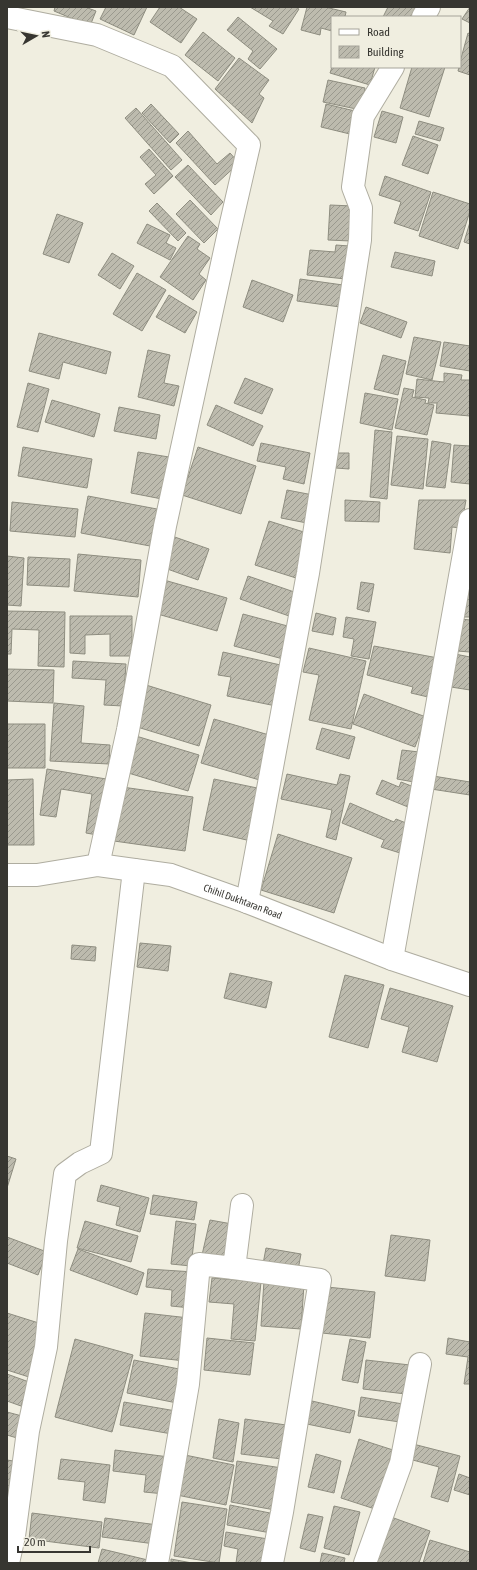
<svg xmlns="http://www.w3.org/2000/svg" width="477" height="1570" font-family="'Asap Condensed',sans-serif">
	<defs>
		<pattern id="building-hatch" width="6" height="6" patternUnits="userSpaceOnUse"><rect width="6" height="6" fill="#bdbbae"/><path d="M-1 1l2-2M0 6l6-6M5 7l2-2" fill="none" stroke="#9a998e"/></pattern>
	</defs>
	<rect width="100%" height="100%" fill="#f0eee0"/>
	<path fill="url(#building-hatch)" stroke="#8e8d80" d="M55,7H85L96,11L90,26L54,11Z
		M106,7H147L134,35L100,19Z
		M160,7H179L197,19L181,43L150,22Z
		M250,7H295L299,9L283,34L269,26L273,21Z
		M307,7H325L346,12L345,17H332V31L321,28L320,35L301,30Z
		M388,7H418L413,17H383Z
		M470,7V23L462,19Z
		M238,17L277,49L260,69L248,59L253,51L227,30Z
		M203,32L235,58L218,81L185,55Z
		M468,33L470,34V75L458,71L459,67H460V62Z
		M239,58L269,80L259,94L264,98L252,123L215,89Z
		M332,67H375L370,85L330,73Z
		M412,67H445L429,117L400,108Z
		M328,80L365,88L361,110L323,102Z
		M151,104L179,134L170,143L142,113Z
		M326,104L359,112L354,135L321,127Z
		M136,108L182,160L171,170L125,118Z
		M382,111L403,117L396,143L374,137Z
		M419,121L444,128L440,141L415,134Z
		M188,131L217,164L230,153L239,163L215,185L176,143Z
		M413,136L438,145L428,174L402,165Z
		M149,149L173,176L154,194L145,184L156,175L140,157Z
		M188,165L223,202L211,215L175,177Z
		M385,176L431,192L418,231L394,223L401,202L379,195Z
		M433,192L470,204V211L458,249L419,236Z
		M190,200L218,229L204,243L176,214Z
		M157,203L186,233L178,241L149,211Z
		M330,205L353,206L351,241L328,240Z
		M57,214L83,223L69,263L43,254Z
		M470,222V244L464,242Z
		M147,224L170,235L166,243L176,248L170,260L137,243Z
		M188,236L200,244L197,249L210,258L199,274L206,280L193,300L160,277Z
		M336,245L349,246L346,279L307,275L310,250L335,252Z
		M395,252L435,261L432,276L391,267Z
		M112,253L134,266L120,289L98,275Z
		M137,273L166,290L142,331L113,314Z
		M300,279L343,285L340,307L297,301Z
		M252,280L293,295L283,322L243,307Z
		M169,295L197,312L185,333L156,317Z
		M366,307L407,322L401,338L360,323Z
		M39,333L111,352L106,374L63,362L59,379L29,371Z
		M414,337L441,342L432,380L406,374Z
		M444,342L470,346V371L440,366Z
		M148,350L170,355L164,383L179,386L174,406L138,397Z
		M383,355L406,361L398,395L374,389Z
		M444,373L462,375L461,380H470V416L436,413L437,403H428L429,398L415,397L417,379L444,382Z
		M245,378L273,389L262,414L234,403Z
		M28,383L49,389L38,432L17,427Z
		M404,388L414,390L412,397L426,400L425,403L434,405L427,435L395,428Z
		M365,393L398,399L392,430L360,423Z
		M52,400L100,414L94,437L45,422Z
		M216,405L263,426L253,446L207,425Z
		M119,407L160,415L156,439L114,431Z
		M375,430L392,432L387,499L370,497Z
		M397,436L428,439L423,489L391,485Z
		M432,441L451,444L445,488L426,486Z
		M261,443L310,453L304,484L283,479L286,467L257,461Z
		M454,445L470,446V484L451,482Z
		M23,447L92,459L87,488L18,476Z
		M198,447L256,466L241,514L182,495Z
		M138,452L169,457L162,499L131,493Z
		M336,453H349V469L336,468Z
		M287,490L313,495L307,523L281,518Z
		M88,496L157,509L150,546L81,533Z
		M345,500L380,502L379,522L345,521Z
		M419,500H466L461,528L452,527L450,553L414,549Z
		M12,502L78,509L75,537L10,531Z
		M269,521L310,534L296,578L255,565Z
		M169,535L209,549L198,580L159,566Z
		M78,554L141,560L138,597L74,591Z
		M7,556L24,558L21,606L7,605Z
		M28,557L70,559L69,587L27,585Z
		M248,576L300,594L292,617L240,599Z
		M164,580L227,598L217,631L154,613Z
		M361,582L374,584L369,612L357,609Z
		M467,591H470V617H464Z
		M7,611L65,612L64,667L38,666L39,630L12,629L11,654H7Z
		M316,613L336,618L333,635L312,631Z
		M243,614L295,628L287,660L234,646Z
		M70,616H132V656H110V634L85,635V654L70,653Z
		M346,617L376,622L369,659L351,656L354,639L343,637Z
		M461,619L470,620V652L457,651Z
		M374,646L438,658L428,697L411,693L413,687L367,675Z
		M309,648L366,661L351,729L309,720L319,675L303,672Z
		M223,652L285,666L276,706L227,696L231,677L218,675Z
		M455,654L470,657V690L451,687Z
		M73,661L126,664L123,706L104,705L106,680L72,678Z
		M7,669L54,670L53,703L7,701Z
		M146,685L211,705L199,746L134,726Z
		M364,694L426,717L415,747L353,724Z
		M54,703L84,706L81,743L110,745L109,764L50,761Z
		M214,719L276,737L263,781L201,763Z
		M7,724H45V768H7Z
		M322,728L355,737L349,759L316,749Z
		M136,736L199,755L188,791L125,772Z
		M402,750L419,752L414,782L397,779Z
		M47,769L112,780L103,836L86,833L92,794L61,789L56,817L40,815Z
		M287,774L337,785L340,774L350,776L336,840L326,837L332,810L281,799Z
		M433,776L470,782V795L431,789Z
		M33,779L34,845H7V780Z
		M214,779L262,789L251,841L203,830Z
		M382,780L399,787L401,782L414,787L408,807L376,794Z
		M122,787L193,797L185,851L114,841Z
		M350,803L394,822L396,819L406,823L400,853L381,847L384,840L342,823Z
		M278,834L352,858L334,913L261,890Z
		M140,943L171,946L168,971L137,967Z
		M72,945L96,947L95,961L71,959Z
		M230,973L272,982L266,1008L224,998Z
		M345,975L384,985L368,1048L329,1037Z
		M390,988L453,1006L437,1062L402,1052L409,1027L381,1019Z
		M7,1156L16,1159L7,1188Z
		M101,1185L149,1198L140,1232L116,1225L120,1207L97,1201Z
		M153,1195L197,1202L194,1220L150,1214Z
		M210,1220L232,1224L224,1260L202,1255Z
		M85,1221L138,1236L131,1262L77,1248Z
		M176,1221L196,1224L191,1266L171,1264Z
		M391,1235L430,1240L425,1281L385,1276Z
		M7,1237L47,1252L38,1275L7,1263Z
		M266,1248L301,1254L298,1270L263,1264Z
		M78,1249L144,1273L137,1295L70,1270Z
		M148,1269L194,1272L191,1308L171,1306L172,1290L146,1287Z
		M212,1278L261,1282L255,1341L231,1339L234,1304L209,1302Z
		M264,1281L304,1284L301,1329L261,1326Z
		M327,1287L375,1292L370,1338L322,1333Z
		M7,1313L45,1325L29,1377L7,1370Z
		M145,1313L189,1318L185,1361L140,1356Z
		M207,1338L254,1343L250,1375L204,1370Z
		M448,1338L470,1342V1384H464L468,1357L446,1354Z
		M75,1339L133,1355L112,1432L55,1417Z
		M350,1339L366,1342L358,1383L342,1380Z
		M134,1360L184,1370L177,1403L127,1393Z
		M366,1360L410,1365L406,1394L363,1389Z
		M7,1374L29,1382L21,1406L7,1401Z
		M361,1397L403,1404L400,1422L358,1416Z
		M312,1401L355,1411L350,1433L307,1424Z
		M124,1402L176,1411L172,1434L120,1425Z
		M7,1412L22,1416L17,1438L7,1435Z
		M219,1419L239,1423L233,1462L213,1458Z
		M245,1419L286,1425L282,1459L241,1454Z
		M359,1439L393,1450L375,1509L341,1498Z
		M413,1444L460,1456L448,1502L431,1497L439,1467L409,1459Z
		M115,1450L169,1457L165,1494L144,1492L146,1475L113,1471Z
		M180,1454L234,1465L226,1505L172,1494Z
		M316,1454L341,1461L334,1493L308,1487Z
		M61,1459L110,1465L105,1503L83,1500L85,1482L58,1479Z
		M7,1460L19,1462L12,1498L7,1497Z
		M237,1461L282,1468L275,1510L231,1502Z
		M459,1474L470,1478V1495L454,1490Z
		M182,1502L227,1509L219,1563L174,1556Z
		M230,1505L275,1514L271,1533L227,1525Z
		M334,1506L360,1512L349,1555L324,1548Z
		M32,1513L102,1522L99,1548L29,1539Z
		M308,1514L323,1517L315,1552L300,1548Z
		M391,1517L430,1531L419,1563H376Z
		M105,1518L158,1525L155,1544L102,1537Z
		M226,1532L268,1539L264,1563H236L238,1549L224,1546Z
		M430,1540L470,1552V1563H423Z
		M102,1549L152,1561L151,1563H98Z
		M322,1553L345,1558L344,1563H320Z
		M171,1559L192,1563H171Z"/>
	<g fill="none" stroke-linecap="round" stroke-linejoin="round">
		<defs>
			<g id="minor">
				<path d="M7,17L97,35L172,66L249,145L229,232L165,526L128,730L98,865"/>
				<path d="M423,17L429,7"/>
				<path id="s1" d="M7,875H37L98,865L171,875L247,902L392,959L470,985"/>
				<path d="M247,902L308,573L360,240L361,208L353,187L363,116L393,67"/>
				<path d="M392,959L470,520"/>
				<path d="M234,1268L320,1280L282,1512L272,1563"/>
				<path d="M8,1563L14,1536L28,1431L46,1347L56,1241L65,1174L80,1163L101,1153L134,870"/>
				<path d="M157,1563L188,1384L199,1264L234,1268L242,1205"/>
				<path d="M365,1563L401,1463L420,1364"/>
			</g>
		</defs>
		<use href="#minor" stroke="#afada0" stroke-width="24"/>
		<use href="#minor" stroke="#fff" stroke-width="22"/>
	</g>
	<g text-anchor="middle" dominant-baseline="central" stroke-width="3" stroke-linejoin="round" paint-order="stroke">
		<g font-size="10" fill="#373631" stroke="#f0eee0">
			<text stroke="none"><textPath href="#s1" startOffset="242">Chihil Dukhtaran Road</textPath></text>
		</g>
	</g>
	<rect width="477" height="1570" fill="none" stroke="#373631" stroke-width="16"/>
	<rect x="331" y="16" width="130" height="52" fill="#f0eee0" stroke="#a6a49a"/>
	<rect x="339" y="29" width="20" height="6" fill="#ffffff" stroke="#a6a49a"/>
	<text x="367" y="36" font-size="12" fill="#373631">Road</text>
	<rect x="339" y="46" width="20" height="12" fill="url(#building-hatch)" stroke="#a6a49a"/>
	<text x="367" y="56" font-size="12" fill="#373631">Building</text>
	<g transform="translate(36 36) rotate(81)" stroke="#f0eee0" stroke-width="3" paint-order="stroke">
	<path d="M0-3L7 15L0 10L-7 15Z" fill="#373631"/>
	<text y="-6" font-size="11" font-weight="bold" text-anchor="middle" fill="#373631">N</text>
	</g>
	<path d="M18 1546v6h72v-6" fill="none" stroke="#373631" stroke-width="2"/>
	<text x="24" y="1546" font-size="12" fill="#373631" stroke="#f0eee0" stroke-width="3" paint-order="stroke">20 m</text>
</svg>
